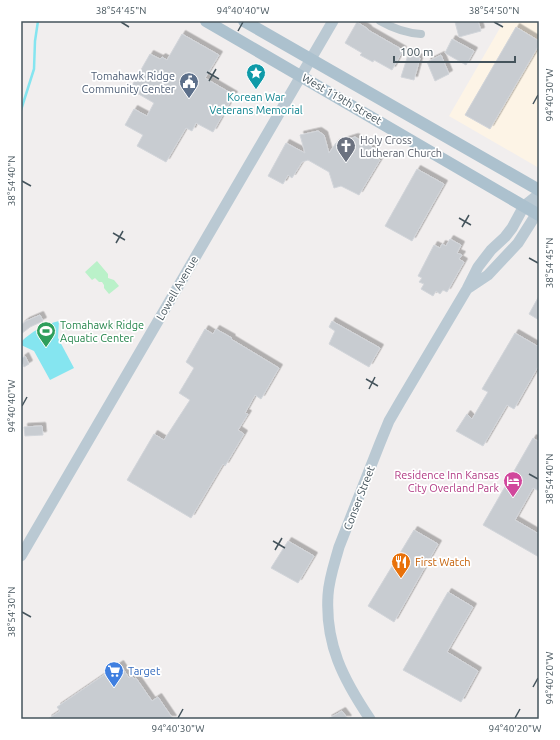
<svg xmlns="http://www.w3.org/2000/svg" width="560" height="740" font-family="Ubuntu,sans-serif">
	<defs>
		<filter id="shadow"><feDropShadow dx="3.5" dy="-3.5" stdDeviation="0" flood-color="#0004"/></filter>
	</defs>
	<rect width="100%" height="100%" fill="#f1eeee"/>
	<path fill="#fdf4e6" d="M504,21H539V168L449,116Z"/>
	<path fill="#baf1c9" d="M97,261L108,274V278L114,280L119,286L109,294L104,288V285L102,282H99L95,278L92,280L85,272Z"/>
	<path fill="#85e5f0" d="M59,321L58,338L74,368L50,380L34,351L21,345V342C32,331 44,325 59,321Z"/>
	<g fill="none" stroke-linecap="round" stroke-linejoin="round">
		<path stroke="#85e5f0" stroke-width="2.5" d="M21,110L34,69L35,41L38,21"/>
	</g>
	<path fill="#c8ccd1" stroke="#d2d5da" filter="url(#shadow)" d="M459,21H478L481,31L459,37L455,22Z
		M357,22L368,29V30L403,50L392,70L374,60L373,62L360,55L362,53L345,43Z
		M516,27L539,41V45L490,129L465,115Z
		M182,34L219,55L205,78L234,95L213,132L196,123L192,131L186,128L166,162L137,146L143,135L125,125L134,109L147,116L154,103L130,89L150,54L160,59L162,57L167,60Z
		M452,39L474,51L466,65L445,53Z
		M408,55L420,58L414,80L401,77Z
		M441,55L449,74L435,81L427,62Z
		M318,131L324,135L329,153L336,143L355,137L372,147L375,158L380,160L359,195L341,186L334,188L329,172L308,160L302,162L292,178L288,175L283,184L268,176L286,143L305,153L300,135Z
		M417,169L444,184L412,241L385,226Z
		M450,239L461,245L457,253L462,255L459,259L464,262L447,292L443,290L440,294L436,291L433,296L421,289L424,284L419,282L422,278L418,276L434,245L440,248L442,244L446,246Z
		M539,296V320L529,314Z
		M40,315L43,321L30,327L21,334V325L26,321Z
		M332,321L380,348L369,367L329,344L335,331L329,327Z
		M205,329L213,334L216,329L232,338L231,339L279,368L261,399L255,395L245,413L248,414L238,430L244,434L225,466L223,464L191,518L127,480L154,434L164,440L190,400L179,393L194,368L186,362Z
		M515,333L539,347V365L514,409L507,405L483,446L456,431L467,414L472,419L488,392L482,389Z
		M25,356L29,364L24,367L21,359Z
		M42,426L43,435L25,436L24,427Z
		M533,438L539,442V491L533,488L515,520L539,534V557L483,525Z
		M414,530L438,544L394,622L368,606Z
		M288,541L314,556L298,583L271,568Z
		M448,592L473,607L447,652L478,671L461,702L403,670Z
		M120,664L129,678L132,676L134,679L136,678L152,701L158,697L173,719H48L60,711L57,707Z
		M342,711L348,719H328Z"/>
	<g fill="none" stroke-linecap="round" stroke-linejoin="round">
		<path stroke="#bbc7ce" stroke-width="8" d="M380,21C394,29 406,33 421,34"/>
		<path stroke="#bac9d3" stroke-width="11" d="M467,289L488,275L518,243L537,213L539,204
			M21,556L333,21
			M370,719C343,679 325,644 328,595C329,578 335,562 339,547L380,443L389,421L400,402L467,289L478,267L491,250L505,237L512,228L524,206L539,194"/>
		<path stroke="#acc1ce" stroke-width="12" d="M206,21L539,215
			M244,21L539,190"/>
	</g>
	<path fill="none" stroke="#45545c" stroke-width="1.5" d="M121,22L129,27M494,22L503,27M238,31L243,22M207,72L219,79M209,81L216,69M533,104L538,95M22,181L31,186M459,218L471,225M462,227L469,215M113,233L125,240M116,243L123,231M529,258L538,263M366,379L378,386M369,389L375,377M22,406L27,397M529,474L538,479M273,541L285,548M275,550L282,538M22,612L31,617M533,687L538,678M178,718L183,709M515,718L520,709"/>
	<defs>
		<symbol id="sight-pin" viewBox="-11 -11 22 30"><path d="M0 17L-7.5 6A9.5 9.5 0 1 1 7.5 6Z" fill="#0f9aa8" stroke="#fff"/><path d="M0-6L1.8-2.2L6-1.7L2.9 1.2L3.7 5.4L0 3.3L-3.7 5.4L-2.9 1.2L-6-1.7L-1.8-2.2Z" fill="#fff"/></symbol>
		<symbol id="civic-pin" viewBox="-11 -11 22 30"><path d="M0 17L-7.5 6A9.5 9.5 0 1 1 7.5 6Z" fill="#5c6f8a" stroke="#fff"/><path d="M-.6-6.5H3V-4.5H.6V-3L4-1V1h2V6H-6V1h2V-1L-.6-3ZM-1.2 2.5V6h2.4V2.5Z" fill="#fff"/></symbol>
		<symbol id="church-pin" viewBox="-11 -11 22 30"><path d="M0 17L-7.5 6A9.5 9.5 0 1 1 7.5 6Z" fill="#6b7280" stroke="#fff"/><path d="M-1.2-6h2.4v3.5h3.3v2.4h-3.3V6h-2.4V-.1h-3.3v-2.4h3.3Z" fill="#fff"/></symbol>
		<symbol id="stadium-pin" viewBox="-11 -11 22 30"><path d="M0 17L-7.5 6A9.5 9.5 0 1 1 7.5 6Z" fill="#2e9e5b" stroke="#fff"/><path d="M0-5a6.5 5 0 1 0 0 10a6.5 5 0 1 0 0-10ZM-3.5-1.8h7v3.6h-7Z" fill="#fff"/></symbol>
		<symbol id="hotel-pin" viewBox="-11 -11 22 30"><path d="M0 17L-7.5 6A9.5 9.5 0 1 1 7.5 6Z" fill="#d1479c" stroke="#fff"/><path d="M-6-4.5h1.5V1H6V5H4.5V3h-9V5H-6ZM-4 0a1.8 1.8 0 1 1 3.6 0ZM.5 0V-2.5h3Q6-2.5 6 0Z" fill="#fff"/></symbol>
		<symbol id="restaurant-pin" viewBox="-11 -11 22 30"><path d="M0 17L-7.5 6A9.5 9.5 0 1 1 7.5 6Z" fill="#e8710a" stroke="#fff"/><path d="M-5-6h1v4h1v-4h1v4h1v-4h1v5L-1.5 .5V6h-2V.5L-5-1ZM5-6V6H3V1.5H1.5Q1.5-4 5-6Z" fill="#fff"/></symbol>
		<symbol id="supermarket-pin" viewBox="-11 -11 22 30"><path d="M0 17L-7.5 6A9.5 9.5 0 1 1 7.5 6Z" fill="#3f7fe0" stroke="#fff"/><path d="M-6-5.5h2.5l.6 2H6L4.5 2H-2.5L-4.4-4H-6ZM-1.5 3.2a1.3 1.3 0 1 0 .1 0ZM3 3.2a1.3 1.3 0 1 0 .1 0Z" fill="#fff"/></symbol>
	</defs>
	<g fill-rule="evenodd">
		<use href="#sight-pin" x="245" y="62" width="22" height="30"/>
		<use href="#civic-pin" x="178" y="71" width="22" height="30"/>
		<use href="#church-pin" x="335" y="135" width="22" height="30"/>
		<use href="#stadium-pin" x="35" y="320" width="22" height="30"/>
		<use href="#hotel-pin" x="502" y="470" width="22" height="30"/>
		<use href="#restaurant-pin" x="390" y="551" width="22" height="30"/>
		<use href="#supermarket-pin" x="103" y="660" width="22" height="30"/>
	</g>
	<g text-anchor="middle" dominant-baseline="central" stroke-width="3.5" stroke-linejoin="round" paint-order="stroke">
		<g font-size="11" fill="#4e5e75" stroke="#fff" text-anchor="end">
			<text x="175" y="76">Tomahawk Ridge<tspan x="175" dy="13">Community Center</tspan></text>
		</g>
		<g font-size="11" fill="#0d838f" stroke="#fff">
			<text x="256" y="97">Korean War<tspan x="256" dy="13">Veterans Memorial</tspan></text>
		</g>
		<g font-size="11" fill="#45545c" stroke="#fff">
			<text transform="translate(342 99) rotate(30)">West 119th Street</text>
			<text transform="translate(177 288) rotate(-60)">Lowell Avenue</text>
			<text transform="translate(359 498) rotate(-69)">Conser Street</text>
		</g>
		<g font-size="11" fill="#5b616d" stroke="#fff" text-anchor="start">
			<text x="360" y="140">Holy Cross<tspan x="360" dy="13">Lutheran Church</tspan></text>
		</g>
		<g font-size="11" fill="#27864d" stroke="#fff" text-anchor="start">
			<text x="60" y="325">Tomahawk Ridge<tspan x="60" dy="13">Aquatic Center</tspan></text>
		</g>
		<g font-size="11" fill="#b23c85" stroke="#fff" text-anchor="end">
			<text x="499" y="475">Residence Inn Kansas<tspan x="499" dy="13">City Overland Park</tspan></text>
		</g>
		<g font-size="11" fill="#c56008" stroke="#fff" text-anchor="start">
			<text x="415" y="562">First Watch</text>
		</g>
		<g font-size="11" fill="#366cbe" stroke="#fff" text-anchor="start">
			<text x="128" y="671">Target</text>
		</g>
	</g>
	<rect width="560" height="740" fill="none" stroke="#ffffff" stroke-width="44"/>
	<path d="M394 56v6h121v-6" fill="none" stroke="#45545c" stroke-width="2"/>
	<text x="400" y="56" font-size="12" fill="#45545c" stroke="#ffffff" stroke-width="3" paint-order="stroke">100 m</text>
	<rect x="22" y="22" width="516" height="696" fill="none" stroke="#45545c" stroke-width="1.5"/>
	<g font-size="10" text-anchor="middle" fill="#45545c">
		<text x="121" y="14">38°54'45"N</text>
		<text x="243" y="14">94°40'40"W</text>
		<text x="494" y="14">38°54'50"N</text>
		<text transform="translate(549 95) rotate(-90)" y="4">94°40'30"W</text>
		<text transform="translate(11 181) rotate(-90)" y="4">38°54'40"N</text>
		<text transform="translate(549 263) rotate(-90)" y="4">38°54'45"N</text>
		<text transform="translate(11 406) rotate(-90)" y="4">94°40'40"W</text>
		<text transform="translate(549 479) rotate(-90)" y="4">38°54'40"N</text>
		<text transform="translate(11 612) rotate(-90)" y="4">38°54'30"N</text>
		<text transform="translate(549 678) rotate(-90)" y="4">94°40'20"W</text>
		<text x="178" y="732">94°40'30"W</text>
		<text x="515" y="732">94°40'20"W</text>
	</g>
</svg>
